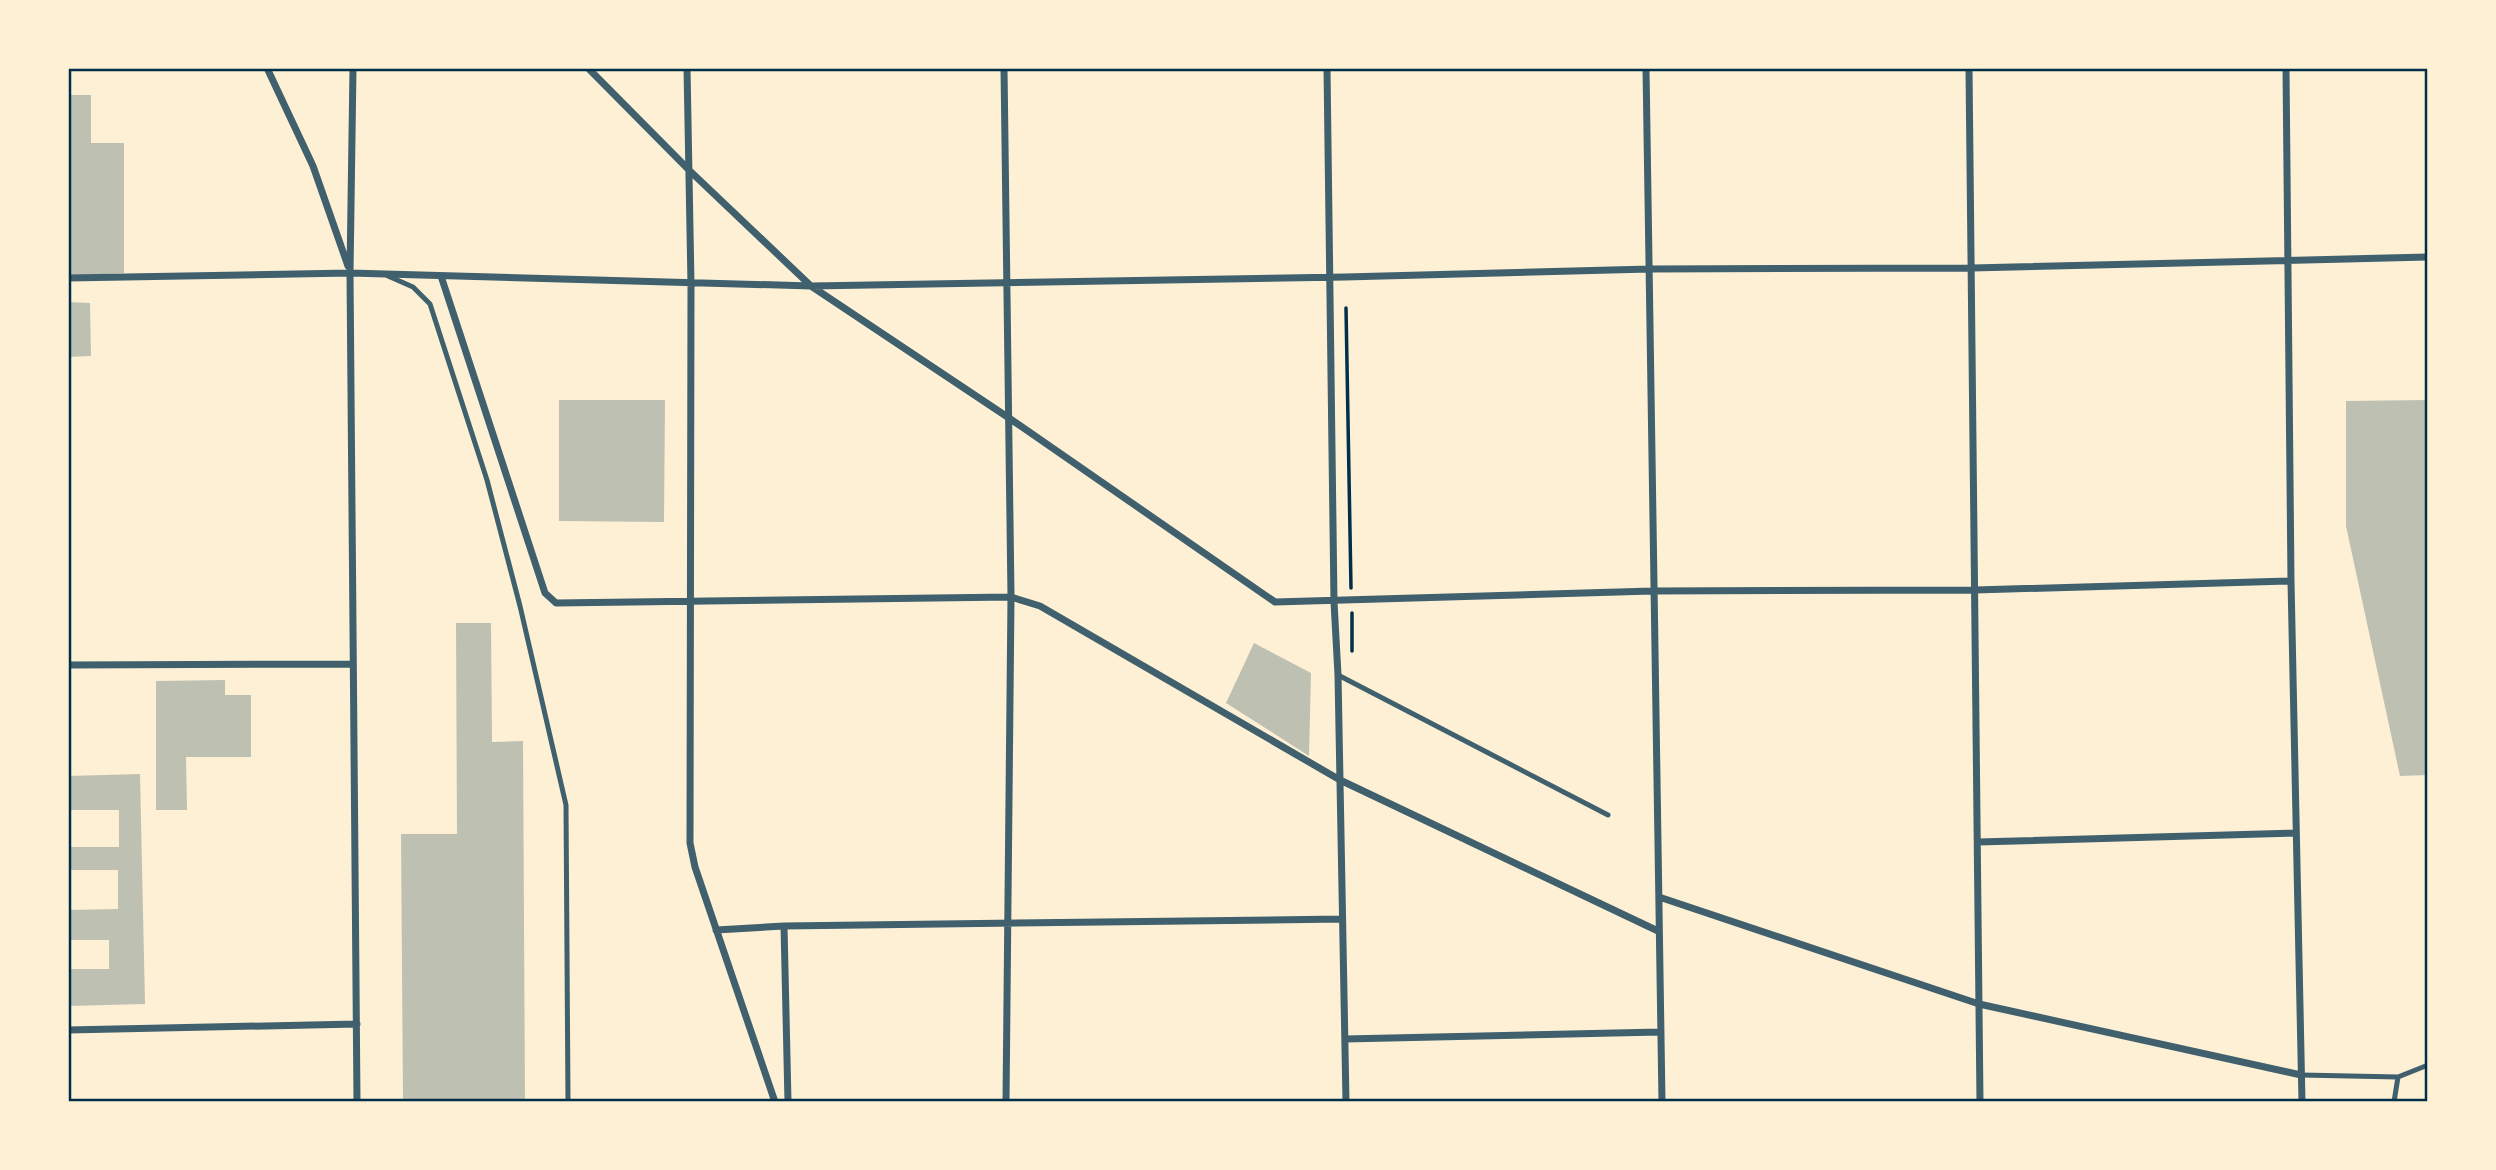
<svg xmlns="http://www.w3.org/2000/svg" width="2496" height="1170" font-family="'Alegreya Sans',sans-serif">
	<rect width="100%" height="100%" fill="#fdf0d5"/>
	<path fill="#bec0b2" d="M68,95H91V143H124V273L68,276Z
		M68,302L90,303L91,356L68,357Z
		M559,400H665L664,522L559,521Z
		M2428,400V775L2400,776L2346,526V401Z
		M456,623H491L492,742L523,741L525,1102H403L401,834H457Z
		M1254,643L1311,673L1309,756L1226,703Z
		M225,680V695H251V757H186L187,810H156V681Z
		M140,774L145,1004L68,1006V969H109V940H68V910L118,909V870H68V847H119V810H68V776Z"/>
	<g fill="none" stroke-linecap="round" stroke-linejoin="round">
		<path stroke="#003049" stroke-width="3.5" d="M1346,308L1351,588
			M1352,613V651"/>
		<path stroke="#3f606c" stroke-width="5" d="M388,276L413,287L430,304L487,480L520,606L566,805L568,1102
			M1338,675L1608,815
			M2301,1075L2398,1077
			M2394,1102L2398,1077L2428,1065"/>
		<path stroke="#3f606c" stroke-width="7" d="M267,68L313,166L348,266
			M353,68L350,273L357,1102
			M588,68L691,172L811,286L1009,418L1275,602L1652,591L1975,590L2291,581
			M687,68L691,284L690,843L695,867L775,1102
			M1004,68L1011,597L1006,1102
			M1327,68L1334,602L1338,675L1346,1102
			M1646,68L1662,1102
			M1969,68L1980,1102
			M2286,68L2291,581L2302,1102
			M441,276L545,593L556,603L1011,597L1040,606L1340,780L1658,931
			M68,278L350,273L811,286L1345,277L1650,269L1972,268L2428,257
			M68,665L353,664
			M1978,842L2296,833
			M1659,897L1979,1004L2301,1075
			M784,926L788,1102
			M716,930L784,926L1342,919
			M68,1030L357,1024
			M1345,1039L1660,1032"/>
	</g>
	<rect width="2496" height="1170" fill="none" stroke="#fdf0d5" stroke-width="140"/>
	<rect x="70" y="70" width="2356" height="1030" fill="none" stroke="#003049" stroke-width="2.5"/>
</svg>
